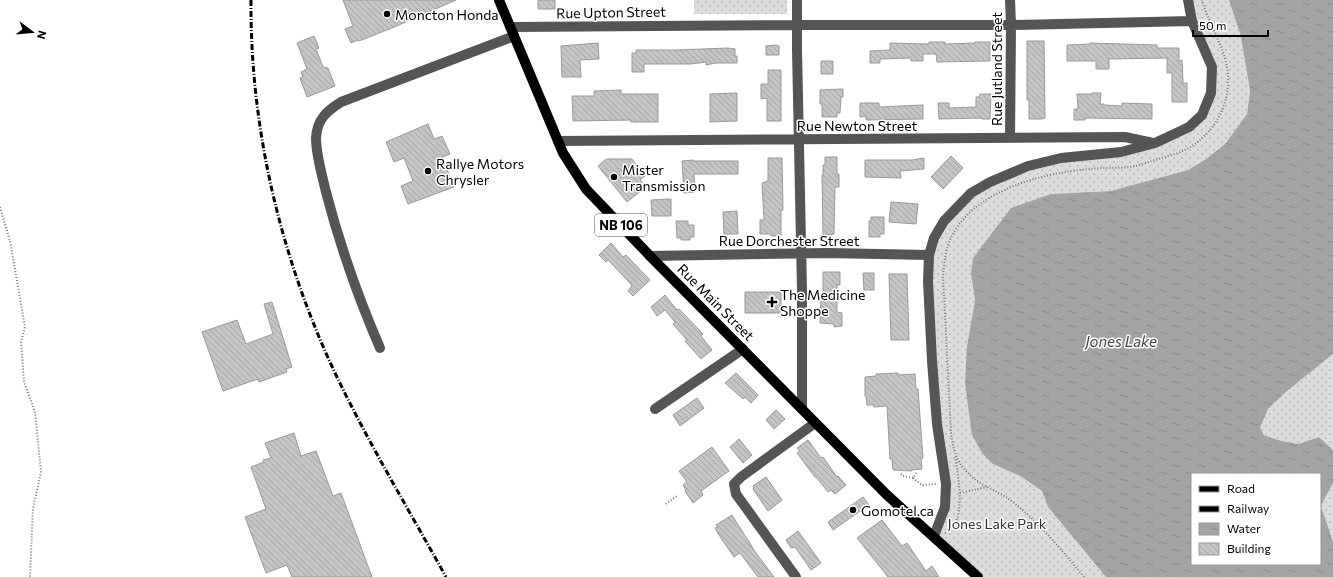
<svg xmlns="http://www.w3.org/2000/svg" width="1333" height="577" font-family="Commissioner,sans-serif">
	<defs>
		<pattern id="grass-dots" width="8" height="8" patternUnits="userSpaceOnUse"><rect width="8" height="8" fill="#dcdcdc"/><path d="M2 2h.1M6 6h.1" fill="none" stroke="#bbb" stroke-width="1.8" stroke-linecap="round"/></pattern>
		<pattern id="water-ripples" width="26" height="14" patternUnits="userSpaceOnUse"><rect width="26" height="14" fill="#a3a3a3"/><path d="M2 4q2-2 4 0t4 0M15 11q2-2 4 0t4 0" fill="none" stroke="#8b8b8b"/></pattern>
		<pattern id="building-back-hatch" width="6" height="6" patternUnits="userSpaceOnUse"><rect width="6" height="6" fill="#c4c4c4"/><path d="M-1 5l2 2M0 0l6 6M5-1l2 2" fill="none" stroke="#a7a7a7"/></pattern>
	</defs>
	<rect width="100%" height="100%" fill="#fff"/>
	<path fill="url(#grass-dots)" d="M694,0H787V14H694Z
		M1188,0H1229L1241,37L1250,91L1247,114L1225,144L1206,159L1188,170L1133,186L1111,191L1051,194L971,274L975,300L967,346L993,464L1022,477L1042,491L1048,507L1106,577H978L934,536L945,507L928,281L934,238L971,193L1028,166L1155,143L1202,115L1212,67Z
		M1333,354V450L1319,437L1298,444L1278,440L1264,435L1260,428L1268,409L1286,392Z
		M1333,483V542L1321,506Z"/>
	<path fill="url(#water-ripples)" fill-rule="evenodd" d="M1229,0H1333V354L1286,392L1268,409L1260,428L1264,435L1278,440L1298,444L1319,437L1333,450V483L1321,506L1333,542V577H1106L1048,507L1042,491L1022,477L993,464L982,453L972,435L965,383L967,346L975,300L971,274L973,258L1011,208L1051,194L1111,191L1188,170L1206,159L1225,144L1247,114L1250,91L1241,37ZM1192,474H1320V564H1192Z"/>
	<path fill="url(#building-back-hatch)" stroke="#999" d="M343,0H456L392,28L359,41L358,40L351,43L345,29L353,26Z
		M538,0H555V9H538Z
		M314,36L319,48L316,49L323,67L328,68L335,86L307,97L300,78L303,77L301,72L307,69L297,43Z
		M1027,41H1044L1045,118L1042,119H1029V100H1027Z
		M929,42H945V44L975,43V42H990V61L937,62L936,54H923V61H911V58L880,59V63H870V51L890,50V43L929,44Z
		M598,43L599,59L580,60L581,77H562L561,46Z
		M1090,43L1157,45V48H1179V61L1182,60L1183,83H1187V102H1172V73H1167V58L1109,59V69H1096V61H1067V45L1090,44Z
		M776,45L779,46V55H766V46Z
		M728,48L735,49V56H737V63H716L706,65V62L691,64H644V72H632V53H636V50H676Z
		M821,61H833V74H821Z
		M768,70H781V121H767V98L761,99V84H768Z
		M843,89V97H841L840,113H837V117H822V104H820V90Z
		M621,90V94H658V122H631V120L573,121L572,96H594V91Z
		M737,93V121L710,122V94Z
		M1092,93H1101L1100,104H1104V105L1122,106V103L1152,104V119L1085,118V120H1074V109H1078L1077,94H1092Z
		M980,94H991L990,119H982V118L939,119L938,103H949V108L976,107V97H979Z
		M860,103H879V107L923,105V119L866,120V116L860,117Z
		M428,124L434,139L442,136L450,154L442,157L454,187L408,204L401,186L413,181L404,158L394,162L386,142Z
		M951,156L963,168L943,189L931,177Z
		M825,157H837V175L839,174V187H835L834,234L823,235L822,175H823V165H825Z
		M768,158H782L783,210H781V236H771V234H760V220H764L762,183L768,181Z
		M924,158V169L900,171L901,178L865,177V160H912Z
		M606,159H632L645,176L640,180L646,187L627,202L598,166Z
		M693,160V161H738V174H694L695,192L684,193L682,161Z
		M671,199V216H652L651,200Z
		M891,202L918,204L916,224L889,222Z
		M737,211L738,234H724L723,212Z
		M871,217H884V234H880V237H869V221H871Z
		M676,221H688V225H694V237H690V240H681V238H677Z
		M611,243L623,257L626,255L650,280L633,296L628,291L632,286L630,283L609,261L608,260L606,262L599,255Z
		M823,272H840V285H837V312L842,313V326L834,327V324L820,323L821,295H823Z
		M863,273H874V290H864Z
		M889,274H907L909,340H891Z
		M745,292H781V313H745Z
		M665,295L677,310L679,309L703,334L701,336L712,350L701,359L685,341L687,340L673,324L675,322L665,310L657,316L651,307Z
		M272,302L292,367L286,369L287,372L259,382L258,379L223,391L202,332L237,320L246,344L273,334L264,304Z
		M736,373L758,395L751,403L745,397L743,399L725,383Z
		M898,373V375L915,374L916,389H918L923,458H921L922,469L911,470L912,471L893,470L892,459H890L887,406L874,407V405H867L866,396H865V377L876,376V374Z
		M697,398L704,408L680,426L673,415Z
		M776,410L785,419L774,429L766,420Z
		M294,433L301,456L316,451L333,496L341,493L372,577H292L287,565L266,573L245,517L266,509L251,467L264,462L263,460L271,458L265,443Z
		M739,439L752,455L743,463L730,447Z
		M808,440L821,458L823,457L837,477L838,476L846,485L835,494L831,490L828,492L816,477H815L797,453L800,451L797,448Z
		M712,447L729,471L701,491L703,495L693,503L685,491L686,490L683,485L687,482L679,471Z
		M766,477L782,500L768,511L753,489L754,488L753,486Z
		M863,497L869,505L833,530L828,522Z
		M732,515L756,553L774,577H758L740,553L734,557L719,535L715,528L718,527L716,525Z
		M882,520L902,546L907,543L926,571L932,566L939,577H888L857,538Z
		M798,531L821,563L811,570L795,547L791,548L786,540Z"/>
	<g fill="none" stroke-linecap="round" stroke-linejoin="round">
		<path stroke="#777" stroke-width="2" stroke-dasharray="1 2" stroke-linecap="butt" d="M0,207L10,241L25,327L21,342L24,382L35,412L41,472L33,508L30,577
			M916,473L913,478L922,485L937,484
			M901,474L903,476L913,478
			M960,493L987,487
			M666,504L678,495
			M945,533C968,525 958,474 955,456
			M1084,577C1061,550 1039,521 1010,500C997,490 978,485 967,472C956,461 953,448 951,433L943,275C944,265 945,255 948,245C967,192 1040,173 1090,169C1105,167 1121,169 1136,166C1143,164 1151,161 1159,159C1167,156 1177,154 1185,150C1209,138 1226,113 1228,86C1231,55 1210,29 1202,0"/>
		<path stroke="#555" stroke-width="10" d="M797,0V49L802,290V409
			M1010,0L1011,25L1010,138
			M510,27L797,25H1011L1192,21
			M558,141L1125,137L1153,143
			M650,256L827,253L929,255
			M380,348C358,297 340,246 326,192C322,175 316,155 316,138C317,119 327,111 341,102L514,36
			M655,409L743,349
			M934,536L945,507L946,484L937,424L932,361L928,281L929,255L934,238L944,221L971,193L990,182L1028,166L1061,158L1121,152L1155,143L1189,127L1202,115L1211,93L1212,67L1192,21L1188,0
			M796,577L736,494L734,484L741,477L815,423"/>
		<path stroke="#000" stroke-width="10" d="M499,0L563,153L586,189L650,256L887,495L978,577"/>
		<path stroke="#000" stroke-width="3" stroke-dasharray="6 2 1 2" stroke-linecap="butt" d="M251,0C250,129 281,259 336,375C369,444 409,510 446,577"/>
	</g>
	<g fill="#000" stroke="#fff" stroke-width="1.5">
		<circle cx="387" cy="14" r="4"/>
		<circle cx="428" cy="171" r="4"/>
		<circle cx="614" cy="177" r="4"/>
		<path d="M770 296h4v4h4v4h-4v4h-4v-4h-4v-4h4z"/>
		<circle cx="853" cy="510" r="4"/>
	</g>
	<g text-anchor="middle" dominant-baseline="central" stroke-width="3" stroke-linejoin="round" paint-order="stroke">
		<rect fill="#fff" stroke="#4c4c4c" stroke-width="1" x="595" y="214" width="52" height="22" rx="3"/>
		<g font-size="13" font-weight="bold" fill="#000">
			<text x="621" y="225">NB 106</text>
		</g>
		<g font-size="14" fill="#000" stroke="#fff">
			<text transform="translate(611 12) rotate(-1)">Rue Upton Street</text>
			<text transform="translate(996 69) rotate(-90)">Rue Jutland Street</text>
			<text x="857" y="125">Rue Newton Street</text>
			<text x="789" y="240">Rue Dorchester Street</text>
			<text transform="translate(716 302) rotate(45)">Rue Main Street</text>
		</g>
		<g font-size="14" fill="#000" stroke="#fff" text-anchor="start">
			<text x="395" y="14">Moncton Honda</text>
			<text x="436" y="163">Rallye Motors<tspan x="436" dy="16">Chrysler</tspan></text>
			<text x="622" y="169">Mister<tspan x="622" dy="16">Transmission</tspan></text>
			<text x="780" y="294">The Medicine<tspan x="780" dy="16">Shoppe</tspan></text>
			<text x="861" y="510">Gomotel.ca</text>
		</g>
		<g font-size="14" fill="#333" stroke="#fff">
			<text x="997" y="523">Jones Lake Park</text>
		</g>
		<g font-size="15" font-style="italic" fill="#444" stroke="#fff">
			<text x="1121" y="341">Jones Lake</text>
		</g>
	</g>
	<rect x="1191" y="473" width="130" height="92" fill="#ffffff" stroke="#999999"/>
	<rect x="1199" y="486" width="20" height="6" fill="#000000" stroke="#999999"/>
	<text x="1227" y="493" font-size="12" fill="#000000">Road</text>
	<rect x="1199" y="506" width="20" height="6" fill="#000000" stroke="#999999"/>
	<text x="1227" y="513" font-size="12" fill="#000000">Railway</text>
	<rect x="1199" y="523" width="20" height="12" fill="url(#water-ripples)" stroke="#999999"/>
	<text x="1227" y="533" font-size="12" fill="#000000">Water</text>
	<rect x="1199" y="543" width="20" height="12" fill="url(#building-back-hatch)" stroke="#999999"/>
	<text x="1227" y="553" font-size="12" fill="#000000">Building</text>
	<g transform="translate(32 32) rotate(106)" stroke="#ffffff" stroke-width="3" paint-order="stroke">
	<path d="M0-3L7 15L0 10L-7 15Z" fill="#000000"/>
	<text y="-6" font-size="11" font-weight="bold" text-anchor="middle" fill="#000000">N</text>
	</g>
	<path d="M1193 30v6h75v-6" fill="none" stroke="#000000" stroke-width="2"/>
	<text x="1199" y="30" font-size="12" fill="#000000" stroke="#ffffff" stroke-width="3" paint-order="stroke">50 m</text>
</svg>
